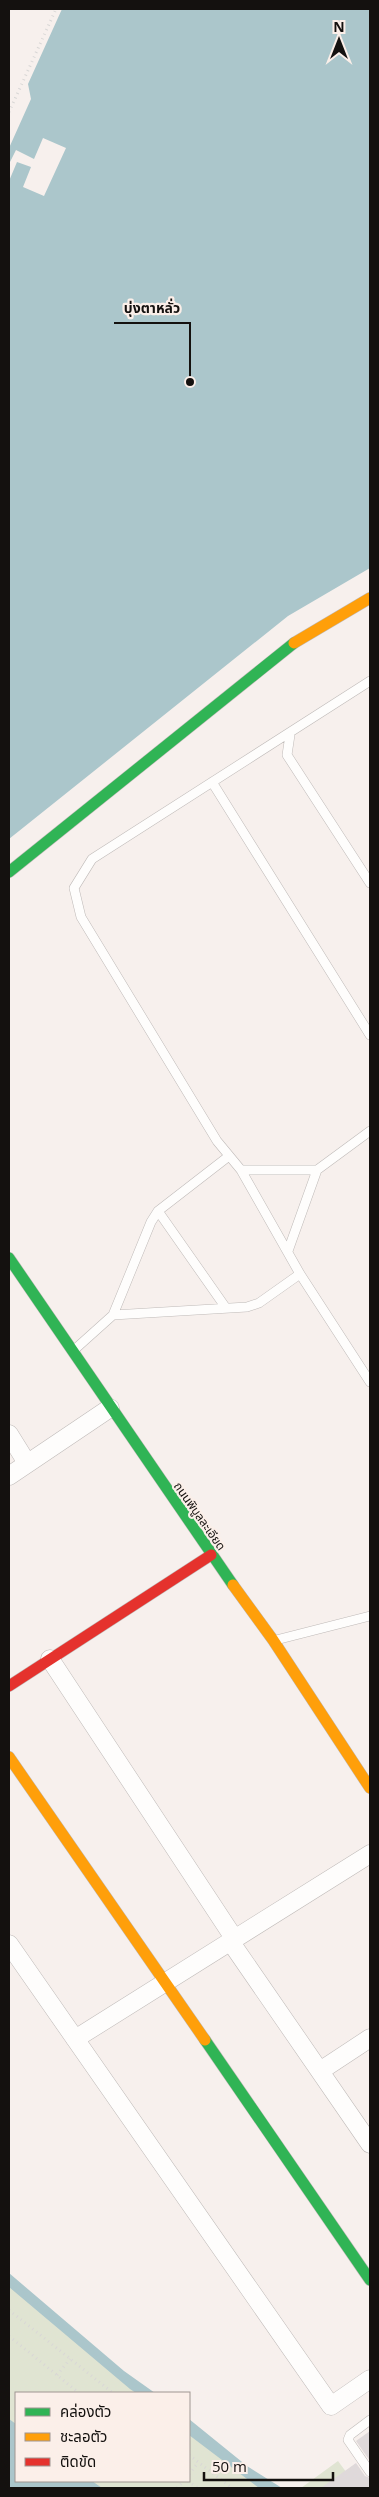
<svg xmlns="http://www.w3.org/2000/svg" width="379" height="2497" font-family="'Open Sans','Noto Sans Thai',sans-serif">
	<rect width="100%" height="100%" fill="#f7f0ed"/>
	<path fill="#e0e4d2" d="M9,2280L146,2393H16V2481H189V2427L271,2488H9Z
		M338,2461L358,2488H301Z"/>
	<path fill="#abc6cb" d="M62,9H370V568L288,616L9,839V181L17,162L31,167L23,187L44,196L66,148L43,138L34,159L16,150L9,164V148L31,99L28,84Z
		M9,2273L124,2371L155,2393H136L130,2389L9,2287Z
		M9,2419L16,2424V2481H92L102,2488H9Z
		M189,2419L247,2466L282,2488H259L189,2435Z"/>
	<path fill="#dfd9da" d="M370,2431V2461L356,2441Z
		M356,2463L365,2476L370,2478V2488H321Z"/>
	<g fill="none" stroke-linecap="round" stroke-linejoin="round">
		<defs>
			<path id="lane" d="M370,681L92,859L74,888L81,917L217,1141L241,1170L300,1274L370,1382
				M290,735L287,755L370,883
				M212,782L370,1035
				M241,1170H317L370,1131
				M158,1211L226,1308
				M288,1251L317,1170
				M113,1315L247,1307L259,1303L300,1274
				M74,1350L113,1315L151,1222L158,1211L229,1156
				M276,1640L370,1616
				M370,2420L350,2435L348,2440L370,2472"/>
			<path id="street" d="M9,1434L27,1463
				M9,1476L110,1408
				M50,1659L234,1938
				M230,1941L370,2144
				M9,1944L331,2406L370,2379
				M75,2039L370,1854
				M320,2071L370,2038"/>
			<path id="fast" d="M9,872L294,643
				M9,1258L233,1585
				M205,2040L370,2280"/>
			<path id="slow" d="M294,643L370,598
				M233,1585L273,1640L370,1788
				M9,1757L205,2040"/>
			<path id="jam" d="M9,1686L211,1555"/>
		</defs>
		<use href="#lane" stroke="#bfbab8" stroke-width="10"/>
		<use href="#street" stroke="#bfbab8" stroke-width="19"/>
		<use href="#fast" stroke="#bfbab8" stroke-width="12"/>
		<use href="#slow" stroke="#bfbab8" stroke-width="12"/>
		<use href="#jam" stroke="#bfbab8" stroke-width="12"/>
		<path stroke="#d9d7d6" stroke-width="3" stroke-dasharray="1 4" stroke-linecap="butt" d="M9,112L56,9
			M9,2310L113,2393
			M9,2336L79,2393
			M57,2375L70,2359
			M189,2455L232,2488
			M189,2474L198,2463
			M188,2481L198,2488
			M177,2488L184,2481"/>
		<use href="#lane" stroke="#fefdfc" stroke-width="9"/>
		<use href="#street" stroke="#fefdfc" stroke-width="18"/>
		<use href="#fast" stroke="#30b455" stroke-width="11"/>
		<use href="#slow" stroke="#ff9f0a" stroke-width="11"/>
		<use href="#jam" stroke="#e5322d" stroke-width="11"/>
	</g>
	<g text-anchor="middle" dominant-baseline="central" stroke-width="4.5" stroke-linejoin="round" paint-order="stroke">
		<g font-size="12" fill="#14110f" stroke="#fbefe9">
			<text transform="translate(200 1516) rotate(55)">ถนนพิบูลละเอียด</text>
		</g>
	</g>
	<path fill="none" stroke="#14110f" stroke-width="2" d="M190 382L190 323H114"/>
	<circle fill="#14110f" stroke="#fbefe9" stroke-width="2" cx="190" cy="382" r="5"/>
	<g font-size="14" text-anchor="middle" font-weight="bold" fill="#14110f" stroke="#fbefe9" stroke-width="4.5" stroke-linejoin="round" paint-order="stroke">
		<text x="152" y="313">บุ่งตาหลั่ว</text>
	</g>
	<rect width="379" height="2497" fill="none" stroke="#14110f" stroke-width="20"/>
	<rect x="15" y="2392" width="175" height="90" fill="#fbefe9" stroke="#9f9692"/>
	<rect x="25" y="2408" width="25" height="8" fill="#30b455" stroke="#9f9692"/>
	<text x="60" y="2417" font-size="15" fill="#14110f">คล่องตัว</text>
	<rect x="25" y="2433" width="25" height="8" fill="#ff9f0a" stroke="#9f9692"/>
	<text x="60" y="2442" font-size="15" fill="#14110f">ชะลอตัว</text>
	<rect x="25" y="2458" width="25" height="8" fill="#e5322d" stroke="#9f9692"/>
	<text x="60" y="2467" font-size="15" fill="#14110f">ติดขัด</text>
	<g transform="translate(339 40)" stroke="#fbefe9" stroke-width="4" paint-order="stroke">
	<path d="M0-4L9 19L0 12L-9 19Z" fill="#14110f"/>
	<text y="-8" font-size="14" font-weight="bold" text-anchor="middle" fill="#14110f">N</text>
	</g>
	<path d="M204 2472v8h129v-8" fill="none" stroke="#14110f" stroke-width="2.5"/>
	<text x="212" y="2472" font-size="15" fill="#14110f" stroke="#fbefe9" stroke-width="4" paint-order="stroke">50 m</text>
</svg>
